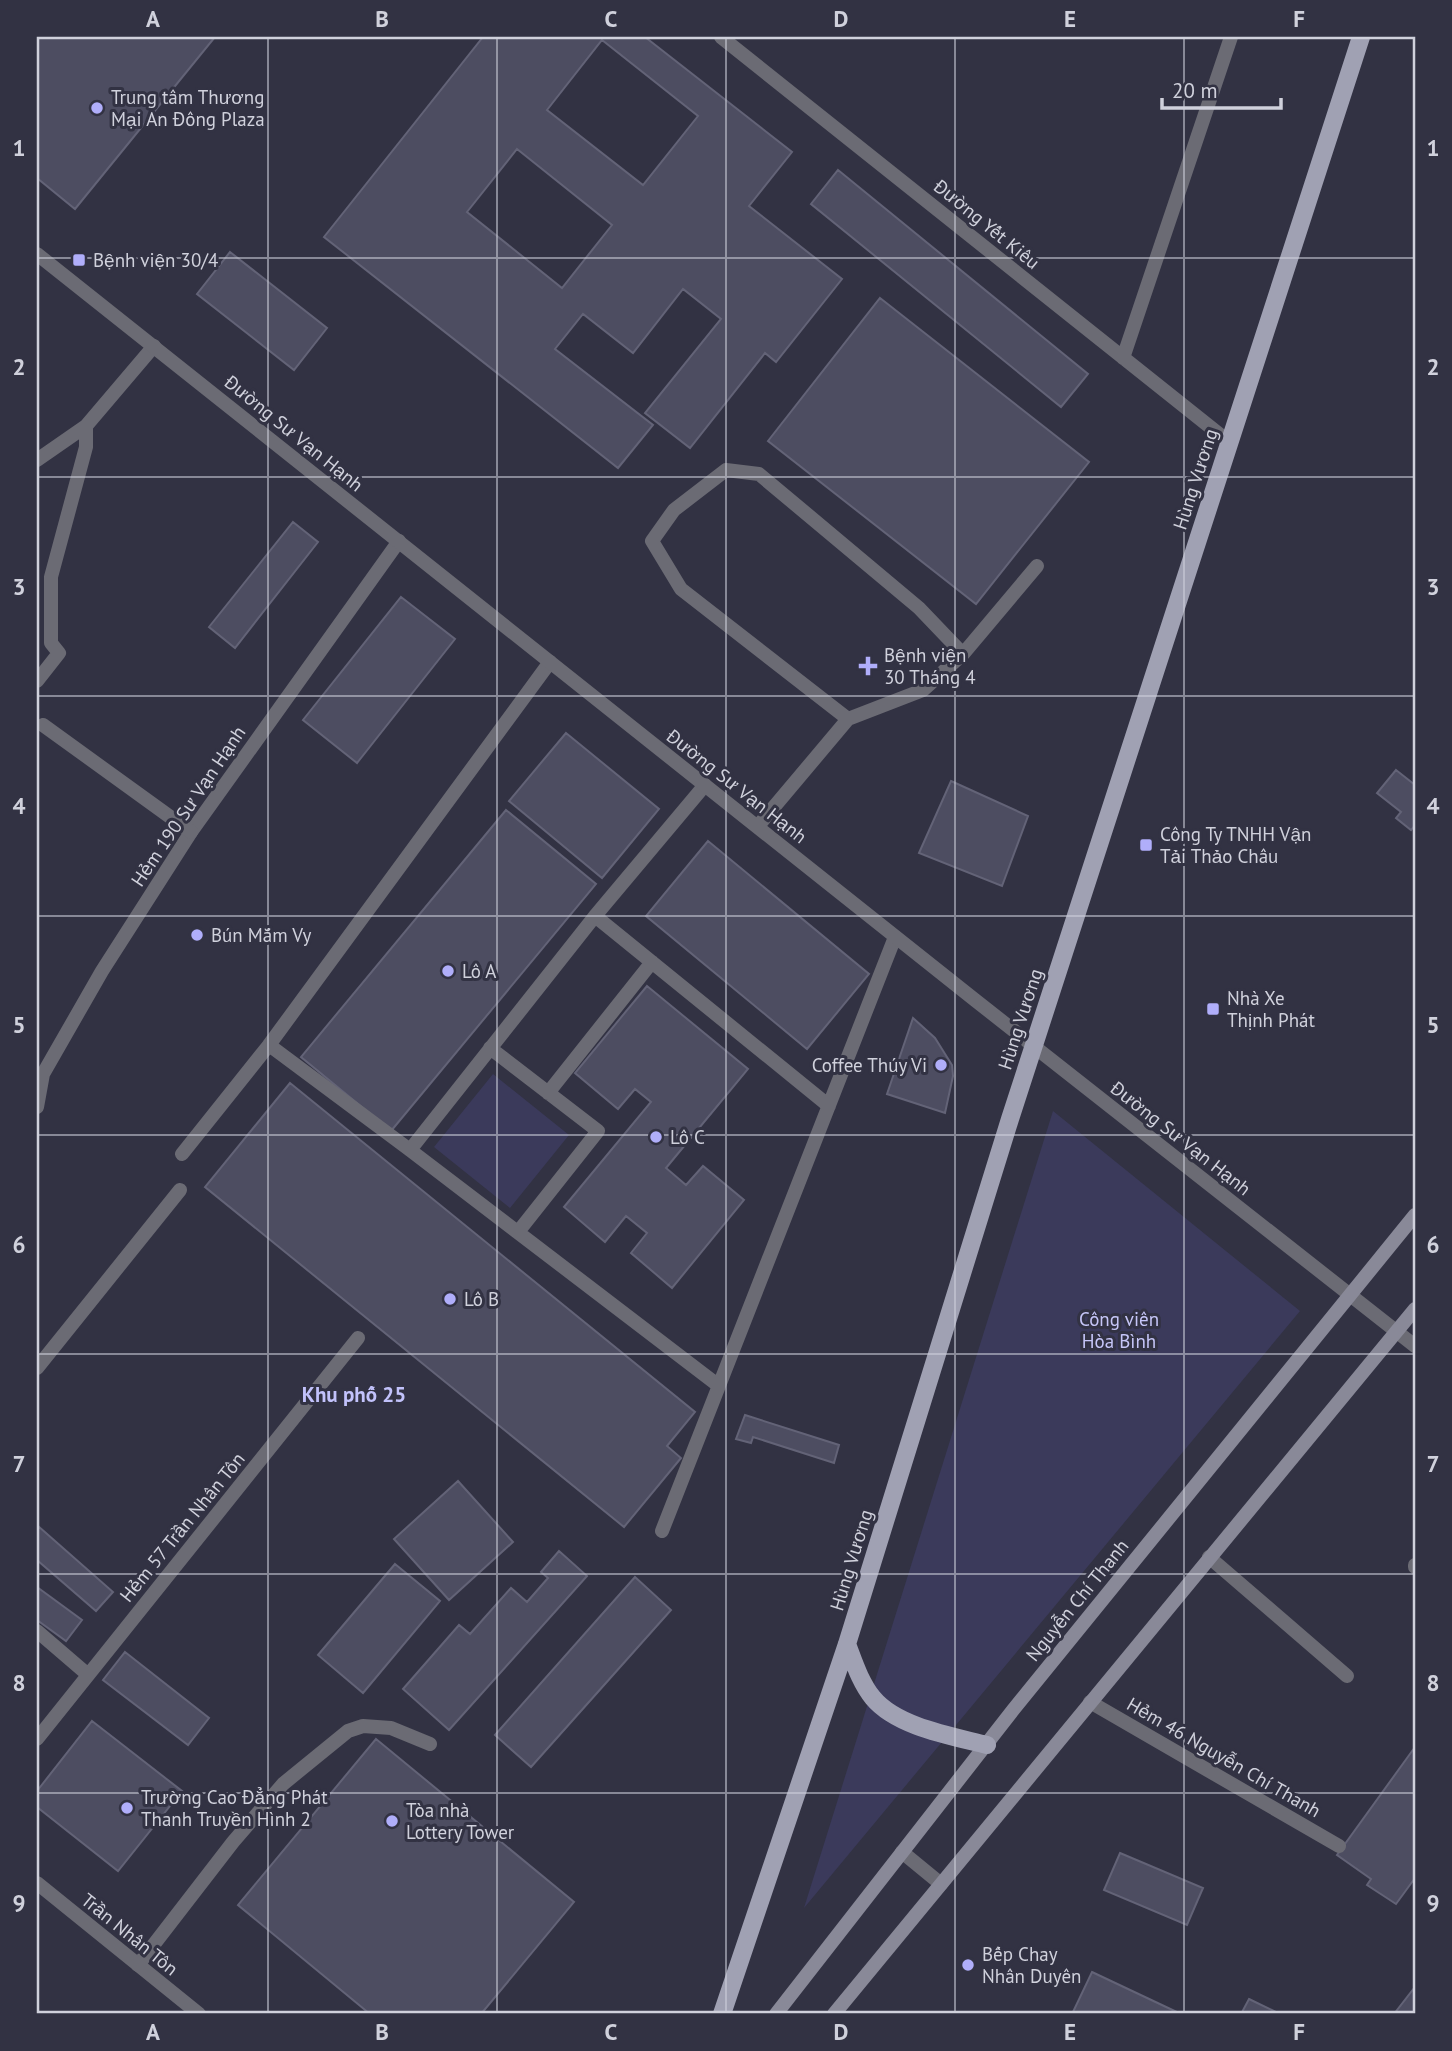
<svg xmlns="http://www.w3.org/2000/svg" width="1452" height="2051" font-family="'PT Sans',sans-serif">
	<rect width="100%" height="100%" fill="#323243"/>
	<path fill="#3b3a5b" d="M493,1074L569,1135L510,1208L434,1147Z
		M1053,1111L1300,1311L804,1908Z"/>
	<path fill="#4d4d61" stroke="#636377" stroke-width="2" fill-rule="evenodd" d="M37,37H215L75,209L37,178Z
		M483,37H645L792,152L749,206L842,279L776,362L765,353L690,448L645,413L721,319L683,289L633,353L583,314L555,349L653,425L618,468L324,237ZM602,40L698,116L643,185L547,110ZM517,149L612,225L562,288L467,212Z
		M838,170L1088,374L1061,407L811,204Z
		M230,252L327,328L294,370L197,294Z
		M880,298L1089,462L976,604L768,441Z
		M293,522L318,542L235,648L209,627Z
		M401,597L455,639L357,763L303,720Z
		M566,733L659,809L602,878L509,801Z
		M1396,770L1415,785V825L1411,830L1396,818L1401,812L1377,793Z
		M951,781L1028,816L1002,886L919,853Z
		M506,810L596,884L391,1131L301,1057Z
		M708,841L869,974L807,1049L646,916Z
		M647,986L748,1069L666,1168L686,1185L703,1166L744,1200L672,1288L631,1253L647,1233L626,1216L605,1242L564,1207L651,1102L635,1089L618,1109L575,1073Z
		M913,1018L935,1038L952,1065L953,1076L945,1113L887,1094Z
		M290,1083L695,1412L667,1446L681,1458L624,1527L205,1187Z
		M745,1415L839,1445L834,1463L753,1437L751,1443L736,1439Z
		M458,1481L513,1542L449,1600L394,1539Z
		M38,1526L113,1592L96,1611L37,1560Z
		M559,1551L587,1576L449,1730L403,1689L459,1625L470,1634L511,1588L527,1602L548,1578L541,1572Z
		M395,1564L440,1601L363,1693L318,1655Z
		M635,1577L671,1610L531,1767L495,1735Z
		M37,1587L82,1620L66,1641L37,1620Z
		M125,1652L209,1718L188,1745L103,1680Z
		M92,1721L182,1791L118,1871L37,1807V1791Z
		M376,1739L574,1902L481,2014H370L238,1905Z
		M1415,1747V1878L1396,1904L1367,1885L1371,1879L1337,1855Z
		M1120,1853L1203,1888L1187,1925L1104,1890Z
		M1092,1972L1181,2014H1072Z
		M1415,1987V2014H1394Z
		M1249,1999L1280,2014H1241Z"/>
	<g fill="none" stroke-linecap="round" stroke-linejoin="round">
		<path stroke="#6b6b74" stroke-width="14" d="M37,460L86,426L154,346
			M550,662L269,1045L410,1150L719,1386
			M37,681L59,653L51,643V577L86,447V426
			M848,719L681,589L652,541L674,510L726,470L759,474L919,608L963,654
			M758,826L848,719L923,690L963,654L1037,566
			M595,916L829,1106
			M490,1048L598,1131L518,1232
			M548,1093L652,962
			M37,1107L43,1074L102,971L191,832L399,541
			M410,1150L595,916L705,785
			M182,1154L269,1045
			M37,1368L180,1190
			M662,1531L895,937
			M37,1631L87,1674
			M37,1739L358,1338
			M138,1965L233,1842L283,1784L348,1731L363,1726L391,1728L430,1744"/>
		<path stroke="#6b6b74" stroke-width="14" d="M721,37L1229,442
			M1123,358L1231,37
			M43,725L191,832
			M1209,1557L1347,1676
			M1415,1565V1567
			M1090,1702L1339,1846"/>
		<path stroke="#6b6b74" stroke-width="14" d="M37,254L975,1000L1415,1346
			M902,1852L941,1884
			M37,1883L199,2014"/>
		<path stroke="#898998" stroke-width="14" d="M776,2014L1013,1710L1415,1215
			M834,2014L1415,1309"/>
		<path stroke="#a0a1b3" stroke-width="18" d="M847,1644C854,1662 860,1682 873,1698C897,1727 952,1736 987,1745
			M722,2014L847,1644L1010,1119L1361,37"/>
	</g>
	<path fill="none" stroke="#d0d1dc" stroke-width="2" stroke-opacity="0.55" d="M268,37V2014M497,37V2014M726,37V2014M955,37V2014M1184,37V2014M37,258H1415M37,477H1415M37,696H1415M37,916H1415M37,1135H1415M37,1354H1415M37,1574H1415M37,1793H1415"/>
	<g fill="#b0aefa" stroke="#323243" stroke-width="2.5">
		<circle cx="97" cy="108" r="7"/>
		<rect x="72" y="253" width="14" height="14" rx="3.5"/>
		<path d="M864.5 655.5h7v7h7v7h-7v7h-7v-7h-7v-7h7z"/>
		<rect x="1139" y="838" width="14" height="14" rx="3.5"/>
		<circle cx="197" cy="935" r="7"/>
		<circle cx="448" cy="971" r="7"/>
		<rect x="1206" y="1002" width="14" height="14" rx="3.5"/>
		<circle cx="941" cy="1065" r="7"/>
		<circle cx="656" cy="1137" r="7"/>
		<circle cx="450" cy="1299" r="7"/>
		<circle cx="127" cy="1808" r="7"/>
		<circle cx="392" cy="1821" r="7"/>
		<circle cx="968" cy="1965" r="7"/>
	</g>
	<g text-anchor="middle" dominant-baseline="central" stroke-width="6" stroke-linejoin="round" paint-order="stroke">
		<g font-size="19" fill="#d0d1dc" stroke="#323243" text-anchor="start">
			<text x="111" y="97">Trung tâm Thương<tspan x="111" dy="22">Mại An Đông Plaza</tspan></text>
			<text x="93" y="260">Bệnh viện 30/4</text>
			<text x="884" y="655">Bệnh viện<tspan x="884" dy="22">30 Tháng 4</tspan></text>
			<text x="1160" y="834">Công Ty TNHH Vận<tspan x="1160" dy="22">Tải Thảo Châu</tspan></text>
			<text x="211" y="935">Bún Mắm Vy</text>
			<text x="462" y="971">Lô A</text>
			<text x="1227" y="998">Nhà Xe<tspan x="1227" dy="22">Thịnh Phát</tspan></text>
			<text x="927" y="1065" text-anchor="end">Coffee Thúy Vi</text>
			<text x="670" y="1137">Lô C</text>
			<text x="464" y="1299">Lô B</text>
			<text x="141" y="1797">Trường Cao Đẳng Phát<tspan x="141" dy="22">Thanh Truyền Hình 2</tspan></text>
			<text x="406" y="1810">Tòa nhà<tspan x="406" dy="22">Lottery Tower</tspan></text>
			<text x="982" y="1954">Bếp Chay<tspan x="982" dy="22">Nhân Duyên</tspan></text>
		</g>
		<g font-size="19" fill="#d0d1dc" stroke="#323243">
			<text transform="translate(987 224) rotate(39)">Đường Yết Kiêu</text>
			<text transform="translate(294 433) rotate(39)">Đường Sư Vạn Hạnh</text>
			<text transform="translate(1195 479) rotate(-72)">Hùng Vương</text>
			<text transform="translate(737 786) rotate(38)">Đường Sư Vạn Hạnh</text>
			<text transform="translate(188 806) rotate(-56)">Hẻm 190 Sư Vạn Hạnh</text>
			<text transform="translate(1020 1019) rotate(-72)">Hùng Vương</text>
			<text transform="translate(1181 1138) rotate(38)">Đường Sư Vạn Hạnh</text>
			<text transform="translate(182 1527) rotate(-51)">Hẻm 57 Trần Nhân Tôn</text>
			<text transform="translate(851 1560) rotate(-73)">Hùng Vương</text>
			<text transform="translate(1077 1600) rotate(-51)">Nguyễn Chí Thanh</text>
			<text transform="translate(1224 1757) rotate(30)">Hẻm 46 Nguyễn Chí Thanh</text>
			<text transform="translate(130 1934) rotate(39)">Trần Nhân Tôn</text>
		</g>
		<g font-size="19" fill="#c6c6f8" stroke="#323243">
			<text x="1119" y="1319">Công viên<tspan x="1119" dy="22">Hòa Bình</tspan></text>
		</g>
		<g font-size="21" font-weight="bold" fill="#c2c2fb" stroke="#323243">
			<text x="354" y="1394">Khu phố 25</text>
		</g>
	</g>
	<rect width="1452" height="2051" fill="none" stroke="#323243" stroke-width="77"/>
	<path d="M1162 98v10h119v-10" fill="none" stroke="#d0d1dc" stroke-width="3.5"/>
	<text x="1172" y="98" font-size="21" fill="#d0d1dc" stroke="#323243" stroke-width="5" paint-order="stroke">20 m</text>
	<rect x="38" y="38" width="1376" height="1974" fill="none" stroke="#d0d1dc" stroke-width="2.5"/>
	<g font-size="23" text-anchor="middle" font-weight="bold" fill="#d0d1dc">
		<text x="153" y="27">A</text>
		<text x="382" y="27">B</text>
		<text x="611" y="27">C</text>
		<text x="841" y="27">D</text>
		<text x="1070" y="27">E</text>
		<text x="1299" y="27">F</text>
		<text x="19" y="156">1</text>
		<text x="1433" y="156">1</text>
		<text x="19" y="375">2</text>
		<text x="1433" y="375">2</text>
		<text x="19" y="595">3</text>
		<text x="1433" y="595">3</text>
		<text x="19" y="814">4</text>
		<text x="1433" y="814">4</text>
		<text x="19" y="1033">5</text>
		<text x="1433" y="1033">5</text>
		<text x="19" y="1253">6</text>
		<text x="1433" y="1253">6</text>
		<text x="19" y="1472">7</text>
		<text x="1433" y="1472">7</text>
		<text x="19" y="1691">8</text>
		<text x="1433" y="1691">8</text>
		<text x="19" y="1911">9</text>
		<text x="1433" y="1911">9</text>
		<text x="153" y="2040">A</text>
		<text x="382" y="2040">B</text>
		<text x="611" y="2040">C</text>
		<text x="841" y="2040">D</text>
		<text x="1070" y="2040">E</text>
		<text x="1299" y="2040">F</text>
	</g>
</svg>
